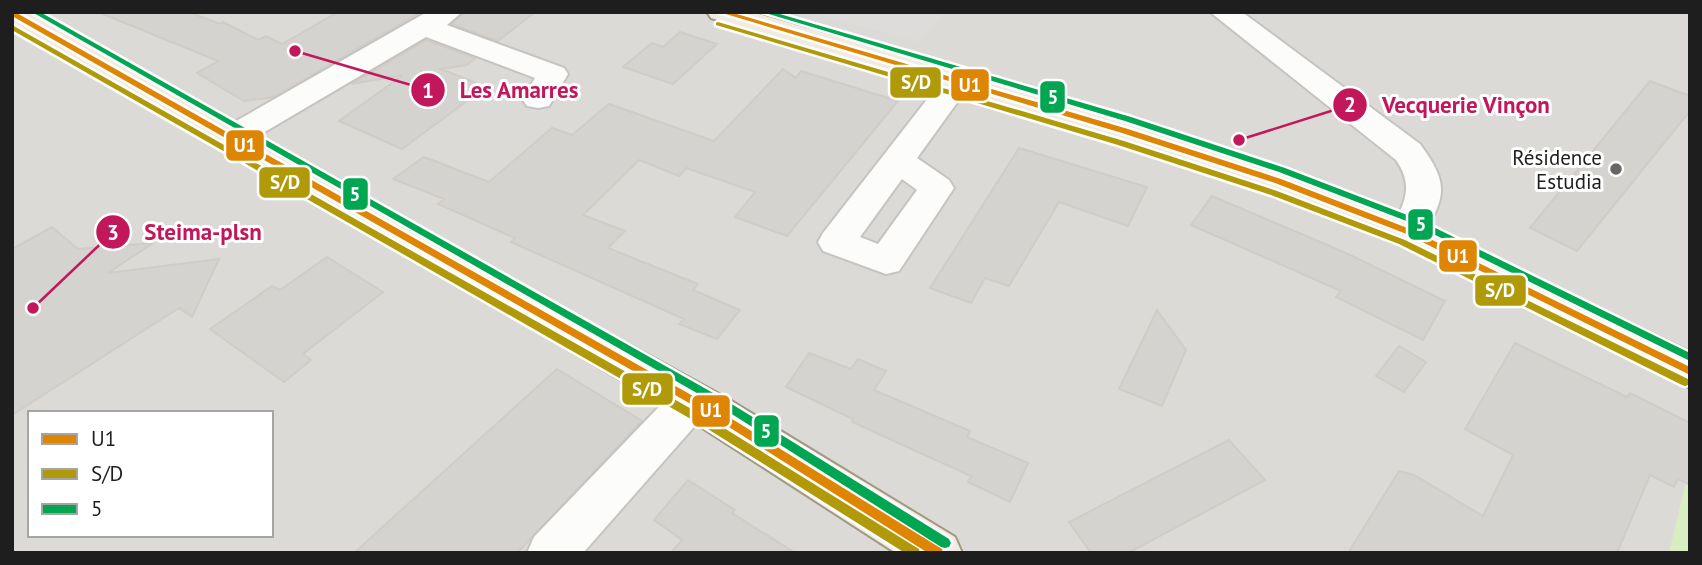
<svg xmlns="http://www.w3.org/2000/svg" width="1702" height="565" font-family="'PT Sans',sans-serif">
	<rect width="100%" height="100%" fill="#edebe6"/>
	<path fill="#dcdad7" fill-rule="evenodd" d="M12,12H1690V553H12ZM30,413H271V535H30Z"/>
	<path fill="#d8edc2" d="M1690,464V553H1669Z"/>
	<path fill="#dddcda" d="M809,12H945L919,42Z"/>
	<path fill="#d5d3cf" stroke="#d0ccc7" stroke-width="2" d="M98,12H189L220,24L223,22L258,40L266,36L282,44L338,12H421L274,97L244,101L197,73L218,61Z
		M465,12H535L498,41L452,24Z
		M680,32L717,44L673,84L623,67L652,43L663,47Z
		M426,40L475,58L467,65L441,69L486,87L402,149L339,121L403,75L352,84Z
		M783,69L796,78L801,71L898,101L787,236L735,217L755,192L686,168L679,176L639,160L583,215L625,231L608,248L698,284L693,290L740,310L717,339L679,324L684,319L511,242L515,238L438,204L444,199L393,179L424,157L489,182L552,128L572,135L609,104L714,141Z
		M1650,81L1690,96V111L1577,251L1530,228Z
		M1019,148L1147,187L1128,226L1059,202L1009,286L985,278L971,303L930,288Z
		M1212,196L1346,253L1445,301L1423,340L1336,297L1341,291L1191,225Z
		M52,227L78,249L153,243L108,273L219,259L192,317L179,308L12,415V249Z
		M327,257L383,292L303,354L311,360L284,382L210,329L272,286L280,290Z
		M1157,310L1186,350L1162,406L1119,389Z
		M1515,343L1627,397L1630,393L1690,423V485L1678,479L1674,487L1650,475L1617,553H1348L1399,471L1414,475L1483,516L1513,455L1465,429Z
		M1399,346L1426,362L1404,392L1376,376Z
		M809,353L851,369L858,359L886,371L874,390L970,431L967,437L1028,463L1010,502L968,482L971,476L852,422L853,419L786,387Z
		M557,369L642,421L517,553H354Z
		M1229,440L1265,480L1128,553H1091L1069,522Z
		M688,480L735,510L732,513L795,553H671L682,540L654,520Z"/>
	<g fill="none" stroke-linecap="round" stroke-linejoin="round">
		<defs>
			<path id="minor" d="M427,12H462L447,25L564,68L568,74L549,106L538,108L527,106L522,99L535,78L426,37L241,146L229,149L217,146L212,139L217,132Z
				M1210,12H1242L1420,144C1451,186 1445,198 1420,240L1407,244L1394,240L1389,231C1404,205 1415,187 1396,160Z
				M957,73L968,75L972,82L917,158L949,180L954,188L899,271L886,274L823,251L818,242L823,233L946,75ZM902,179L917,190L878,244L860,237Z
				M692,382L707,388L713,400L707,412L583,553H527L534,537L677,388Z"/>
			<path id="major" d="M12,12H31L241,132L728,399L955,537L962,553H896L698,425L12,25Z
				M707,12H752L1137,124L1290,173L1420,222L1690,352V388L1394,240L1266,189L1113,138L711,18Z"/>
		</defs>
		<use href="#minor" stroke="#c5c4c2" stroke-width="4"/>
		<use href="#major" stroke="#a39882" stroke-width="4"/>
		<use href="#minor" fill="#fcfcfb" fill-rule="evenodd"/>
		<use href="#major" fill="#f1ece3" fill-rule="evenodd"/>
		<defs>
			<path id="bus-1" d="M12,12H15L716,409L942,549L943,553H928L710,415L12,16Z
				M719,12H730L1128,129L1281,179L1410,229L1690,367V375L1404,233L1275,183L1122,133Z"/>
			<path id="bus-2" d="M718,22L1124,141L1277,191L1405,240L1688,379L1690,382L1688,385L1685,386L1682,385L1399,244L1271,195L1118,145L716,25V23Z
				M12,25L711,420L919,549L920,553H905L703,426L12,30Z"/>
			<path id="bus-3" d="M32,12H40L722,398L949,539L951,543L949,547L945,548L941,547L716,404Z
				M762,12H773L1131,117L1285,168L1415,218L1690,353V361L1409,222L1279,172L1125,121Z"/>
		</defs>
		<use href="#bus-1" stroke="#fff" stroke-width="5"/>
		<use href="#bus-2" stroke="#fff" stroke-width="5"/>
		<use href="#bus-3" stroke="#fff" stroke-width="5"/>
		<use href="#bus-1" fill="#de8603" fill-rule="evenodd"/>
		<use href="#bus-2" fill="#b09a0a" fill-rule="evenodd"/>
		<use href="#bus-3" fill="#00a651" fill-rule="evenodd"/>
	</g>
	<circle fill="#666664" stroke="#fff" stroke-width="2.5" cx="1616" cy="169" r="7"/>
	<g text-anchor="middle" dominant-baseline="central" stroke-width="6" stroke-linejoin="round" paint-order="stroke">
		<g font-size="21" fill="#1e1e1e" stroke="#fff" text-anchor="end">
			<text x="1602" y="157">Résidence<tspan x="1602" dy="24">Estudia</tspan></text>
		</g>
	</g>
	<path fill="none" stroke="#c2185b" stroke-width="2.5" d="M295 51L428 90M1239 140L1350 105M33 308L113 232"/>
	<g fill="#c2185b" stroke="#fff" stroke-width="2.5">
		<circle cx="295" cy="51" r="7"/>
		<circle cx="1239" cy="140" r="7"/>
		<circle cx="33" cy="308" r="7"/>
		<circle cx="428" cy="90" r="18"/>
		<circle cx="1350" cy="105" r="18"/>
		<circle cx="113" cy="232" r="18"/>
	</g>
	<g font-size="21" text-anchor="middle" font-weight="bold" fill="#fff">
		<text x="428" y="98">1</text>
		<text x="1350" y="112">2</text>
		<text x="113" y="240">3</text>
	</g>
	<g font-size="23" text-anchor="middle" font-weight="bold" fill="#c2185b" stroke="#fff" stroke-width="6" stroke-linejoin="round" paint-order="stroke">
		<text x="519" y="98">Les Amarres</text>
		<text x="1466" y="113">Vecquerie Vinçon</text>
		<text x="203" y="240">Steima-plsn</text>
	</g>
	<g stroke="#fff" stroke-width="2.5">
		<rect x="889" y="66" width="53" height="33" rx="7" fill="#b09a0a"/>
		<rect x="950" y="68" width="40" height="34" rx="7" fill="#de8603"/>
		<rect x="1039" y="80" width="27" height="34" rx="7" fill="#00a651"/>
		<rect x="225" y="129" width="40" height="33" rx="7" fill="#de8603"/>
		<rect x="258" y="166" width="53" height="33" rx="7" fill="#b09a0a"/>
		<rect x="342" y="177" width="27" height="34" rx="7" fill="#00a651"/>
		<rect x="1407" y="208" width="27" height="33" rx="7" fill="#00a651"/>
		<rect x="1438" y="239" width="40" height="34" rx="7" fill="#de8603"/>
		<rect x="1474" y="274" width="53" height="33" rx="7" fill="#b09a0a"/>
		<rect x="621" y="372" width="53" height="34" rx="7" fill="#b09a0a"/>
		<rect x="691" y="394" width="40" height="34" rx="7" fill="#de8603"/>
		<rect x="753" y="414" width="27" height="34" rx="7" fill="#00a651"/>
	</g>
	<g font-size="19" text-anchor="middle" font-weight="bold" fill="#fff">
		<text x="916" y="89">S/D</text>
		<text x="970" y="92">U1</text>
		<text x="1053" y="104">5</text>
		<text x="245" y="152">U1</text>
		<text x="285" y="189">S/D</text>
		<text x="355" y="201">5</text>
		<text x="1421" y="231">5</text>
		<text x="1458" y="263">U1</text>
		<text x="1500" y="297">S/D</text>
		<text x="647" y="396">S/D</text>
		<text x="711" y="417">U1</text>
		<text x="766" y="438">5</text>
	</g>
	<rect width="1702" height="565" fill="none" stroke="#1e1e1e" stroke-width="28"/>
	<rect x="28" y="411" width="245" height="126" fill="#ffffff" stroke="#a5a5a5" stroke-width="2"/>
	<rect x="42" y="434" width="35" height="10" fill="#de8603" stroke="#a5a5a5" stroke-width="2"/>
	<text x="91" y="446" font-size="21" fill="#1e1e1e">U1</text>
	<rect x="42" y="469" width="35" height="10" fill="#b09a0a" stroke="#a5a5a5" stroke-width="2"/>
	<text x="91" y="481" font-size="21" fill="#1e1e1e">S/D</text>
	<rect x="42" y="504" width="35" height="10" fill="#00a651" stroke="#a5a5a5" stroke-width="2"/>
	<text x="91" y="516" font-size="21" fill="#1e1e1e">5</text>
</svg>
